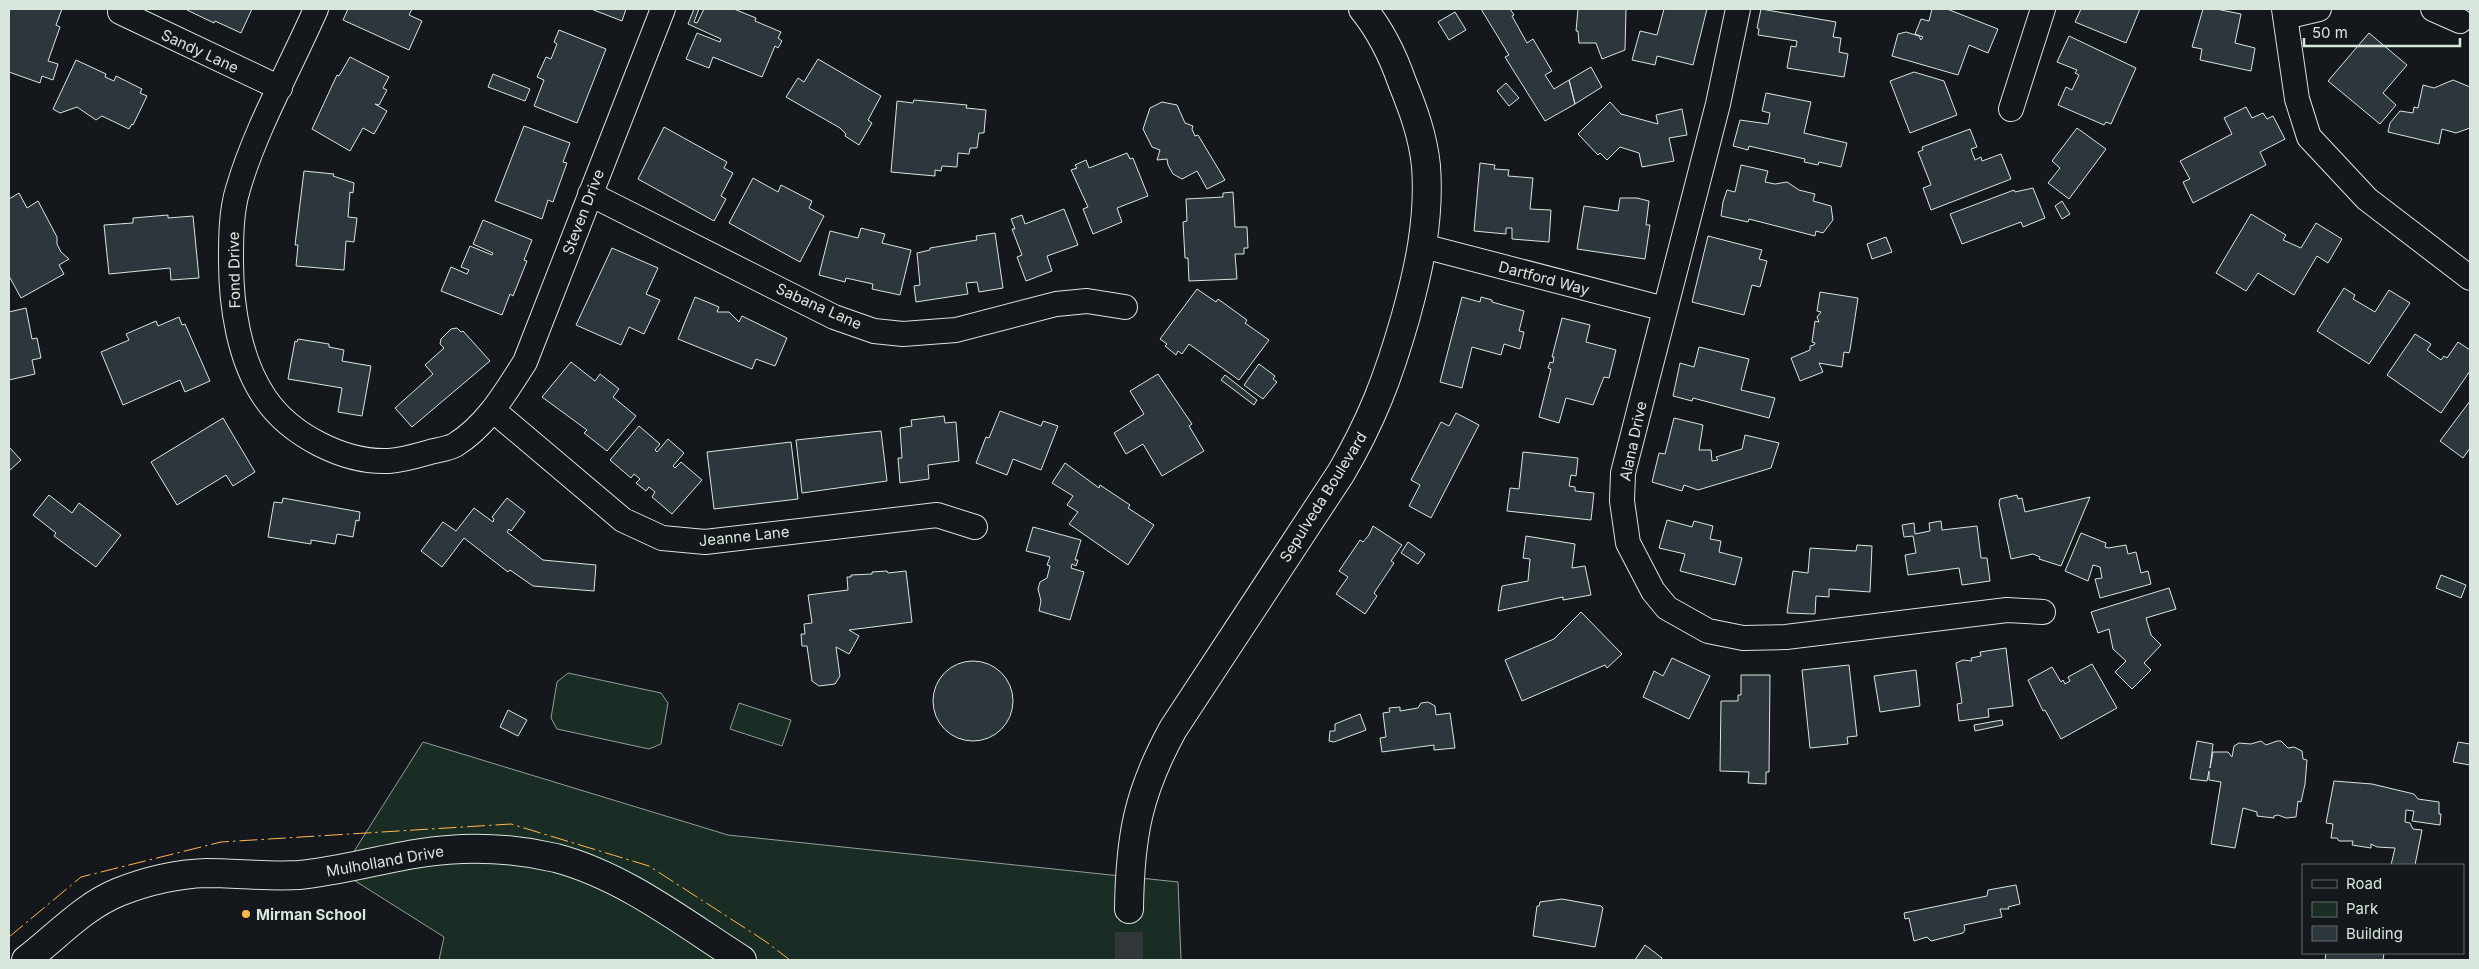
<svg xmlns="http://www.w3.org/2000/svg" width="2479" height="969" font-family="Inter,sans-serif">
	<rect width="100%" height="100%" fill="#14181c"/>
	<path fill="#1a2d24" stroke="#939e99" d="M568,673L661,693L668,703L661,744L649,749L557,729L551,718L557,682Z
		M739,703L791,720L782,746L730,729Z
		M423,742L728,835L1178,882L1181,960H439L444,937L341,872Z"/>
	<path fill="#2c363c" stroke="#d8e6dc" d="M9,9H62L56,25L60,27L48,61L58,64L53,80L42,76L40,83L9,72Z
		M188,9H252L241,33L215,21L214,23L187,10Z
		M348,9H412L409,15L422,21L409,50L343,20Z
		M591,9H626L622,21Z
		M694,9H699L694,22L697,23L704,9H734L756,18L755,21L781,32L778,38L782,41L778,48L775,46L762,77L713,57L709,68L686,59L697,33L720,42L721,39L688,24Z
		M1481,9H1510L1514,15L1512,16L1527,43L1533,39L1552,71L1545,75L1554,89L1569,80L1575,104L1545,121L1505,57L1509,55Z
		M1578,9H1626L1625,50L1602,59L1596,43H1579L1578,31H1576Z
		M1664,9H1707L1693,65L1657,56L1655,65L1632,60L1640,31L1657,35Z
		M1761,9L1836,22L1833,37L1841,38L1839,52L1848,54L1844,77L1787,68L1791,46L1796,47L1797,41L1758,35L1759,29L1757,28Z
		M1932,9H1947L1998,29L1988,53L1969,45L1958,75L1892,56L1898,34L1906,32L1919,36L1921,40L1923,37L1915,34L1921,19L1929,21Z
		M2081,9H2140L2126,43L2075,22Z
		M2203,9H2216L2241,14L2235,43L2255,48L2251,71L2200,60L2202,49L2192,47Z
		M1455,12L1466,30L1449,40L1438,22Z
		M559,30L606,49L577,123L534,106L544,80L537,77L546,57L551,59L557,44L554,42Z
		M2369,33L2407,65L2383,93L2396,105L2380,124L2328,81Z
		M2069,36L2136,68L2111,124L2106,122L2104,125L2058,105L2066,87L2072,90L2079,75L2075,73L2077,70L2057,62Z
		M350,57L389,77L383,88L387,90L379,105L375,104L387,111L374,134L363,128L350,151L312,129L337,75L339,76Z
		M818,59L881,96L868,120L872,123L859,145L845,136L846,134L840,128L786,97L798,78L804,82Z
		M76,60L106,74L105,77L114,81L116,76L142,89L140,93L147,96L133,125L132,124L129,129L102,116L96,120L77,107L60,113L53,109Z
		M1591,67L1602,87L1575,104L1569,80Z
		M1914,72L1944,81L1957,115L1910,133L1890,81Z
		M493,74L530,89L525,101L488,87Z
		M2453,80L2470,87V128L2456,133L2442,129L2439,144L2388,132L2390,123L2400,111L2413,113L2414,107L2418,108L2423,85L2434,88Z
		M1506,83L1519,98L1509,106L1497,91Z
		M1766,93L1811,102L1804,133L1847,143L1841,167L1819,162L1818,165L1804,162L1805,159L1749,146L1748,150L1733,146L1740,120L1768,124L1770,113L1762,111Z
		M914,100L967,105L966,108L986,110L984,133H979L977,148H970L969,154L958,153L957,167L942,166L941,171L935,170V176L891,172L897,101L913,103Z
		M1162,102L1177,105L1185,123L1193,126L1192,129L1195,136L1198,135L1225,180L1207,189L1197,171L1182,179L1173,174L1168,165L1167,159L1157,160L1160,150L1152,147L1143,129L1150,108Z
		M1610,102L1621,114L1658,124L1656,115L1682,109L1687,135L1669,138L1674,161L1642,167L1639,153L1620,147L1607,160L1600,153L1598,155L1578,134Z
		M2246,107L2252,118L2263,113L2267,119L2273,116L2285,139L2260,152L2266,165L2193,203L2183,182L2190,179L2180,161L2232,134L2224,118Z
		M524,126L570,143L563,162L567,163L553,202L548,200L542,219L495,201Z
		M664,127L727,162L724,168L733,173L721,196L726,199L714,221L638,179Z
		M2077,128L2106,149L2069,199L2048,183L2060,168L2052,161Z
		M1970,129L1977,147L1971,149L1975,160L1981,157L1982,161L2001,154L2011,179L1931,210L1923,188L1931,185L1918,152L1923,150L1922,147Z
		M1127,153L1130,159L1133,158L1148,196L1117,208L1122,222L1093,234L1083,209L1088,207L1071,170L1077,168L1075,165L1086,160L1089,168Z
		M1480,163L1495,165L1494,169L1509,170L1508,176L1533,178L1530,209L1551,210L1549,242L1512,239V228H1506V234L1474,231Z
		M1741,165L1768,171L1765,182L1775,184L1787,182L1799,190L1815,194L1813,201L1831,206L1833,220L1823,233L1816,231L1815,236L1749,219L1748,222L1721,216L1723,202L1727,190L1735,192Z
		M304,171L334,174L333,176L354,183L353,193L350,192L348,217L357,218L354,242L346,241L344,270L296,266L298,245H295Z
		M753,178L778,192L781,185L812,201L809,208L824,216L800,262L729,223Z
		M2033,188L2045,218L2023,227L2021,222L1962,244L1950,214L2014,190L2015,192Z
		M1233,192L1235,227H1247L1248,248H1244V254H1235L1237,279L1189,281L1188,258H1185L1183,222L1187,221L1186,199L1223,197V193Z
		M19,193L27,208L38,201L57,237V244L61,252L69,259L59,265L64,274L21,298L9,276V199Z
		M1620,198H1637L1649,201L1646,225H1650L1645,259L1577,249L1584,206L1618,211Z
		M2062,201L2070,214L2062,219L2055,206Z
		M1064,209L1078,245L1047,256L1052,271L1026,281L1017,257L1022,255L1012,229H1015L1011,219L1022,215L1025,224Z
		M2251,214L2286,235L2283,240L2301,248L2316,223L2342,239L2328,263L2317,256L2294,295L2258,273L2246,291L2216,273Z
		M168,215V218L193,216L199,278L171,280L170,268L109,274L104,225L133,223V218Z
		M483,220L532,240L524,260L527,261L513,296L510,294L502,315L441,291L451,267L467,274L469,270L461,267L470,246L492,255L493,253L473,244Z
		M861,228L885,234L882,243L911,250L900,295L872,289L873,284L846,278L845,282L819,275L830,231L858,238Z
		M995,233L1003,288L979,292L977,282L966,283L968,294L916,302L914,286L920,285L917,253L930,250V248L977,240L976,236Z
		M1708,236L1762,250L1759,259L1767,261L1760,287L1752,285L1744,315L1692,302Z
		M1886,237L1892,252L1872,259L1867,244Z
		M612,248L658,268L646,294L660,300L644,334L629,327L621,345L576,325Z
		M2344,288L2355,295L2353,299L2375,312L2389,290L2410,303L2369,364L2317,331Z
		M1197,289L1216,302L1218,299L1247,320L1245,323L1269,340L1239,380L1189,344L1182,354L1178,351L1176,355L1165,346L1167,344L1160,339Z
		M1820,292L1858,298L1850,350L1849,353L1844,352L1842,367L1819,363L1823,372L1800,381L1791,358L1810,350V346L1814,345L1815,343L1812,342L1815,321L1819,322L1817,317L1821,312L1817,311Z
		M695,297L719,307L717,312H729L739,322L742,316L787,338L775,366L756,359L752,369L678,339Z
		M1462,297L1480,302L1481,297L1492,300V302L1524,311L1519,331L1524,332L1520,349L1504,344L1501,355L1472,347L1462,388L1440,382Z
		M26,308L32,339L37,338L41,358L32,360L35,374L9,380V312Z
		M179,317L182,325L185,324L210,381L185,392L180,380L123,405L101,352L129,340L126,334L156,321L158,326Z
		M1562,318L1590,325L1586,342L1616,350L1609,378L1604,377L1593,405L1566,398L1559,423L1539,417L1551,369L1548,368L1550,362L1553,363L1554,357H1552Z
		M457,328L461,332L463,331L490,361L412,427L395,408L433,374L425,365L444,348L440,344L441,339L451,329Z
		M2415,334L2431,344L2427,350L2441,360L2444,356L2447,358L2458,342L2470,350V371L2441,413L2387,375Z
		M298,339L329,344V347L344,350L342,361L371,366L362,416L338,412L342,388L288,379L295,341L297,342Z
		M1699,347L1749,359L1741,390L1775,398L1769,418L1693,398L1692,401L1673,396L1680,363L1694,367Z
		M571,362L595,381L600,374L619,389L613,397L636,416L607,451L584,433L587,430L542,397Z
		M1259,364L1275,376L1273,379L1277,382L1263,399L1244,385Z
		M1158,374L1192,424L1189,426L1204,451L1162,476L1143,444L1126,454L1114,433L1144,414L1130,391Z
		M1225,375L1257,400L1254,405L1221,380Z
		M2470,401V448L2463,458L2440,441Z
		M1000,411L1041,426L1043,421L1058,426L1041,470L1013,459L1007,475L976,463L986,437L989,438Z
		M1456,413L1479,425L1431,518L1409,506L1420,485L1411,480L1441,422L1449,426Z
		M944,416L945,423L956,422L959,461L928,465L929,479L900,483L898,458H902L900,428L912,426L911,420Z
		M223,418L255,472L233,486L226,475L177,505L151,462Z
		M1674,418L1703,425L1699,450H1711L1712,461L1718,460L1716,457L1742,449L1745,435L1779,443L1771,468L1698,490L1684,485L1682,491L1652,482L1659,453L1665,454Z
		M639,426L660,444L655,450L657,452L668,439L684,453L673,466L675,468L681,462L702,480L672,514L652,497L655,492L649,487L646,491L636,483L640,479L634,474L631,478L610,460Z
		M881,431L887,481L802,493L796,440Z
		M791,442L798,499L714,509L707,452Z
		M9,447L21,460L9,471Z
		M1523,452L1578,458L1576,476L1571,475L1569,486L1575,487V491L1594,493L1591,520L1507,511L1510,488L1519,489Z
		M1065,463L1099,488L1100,485L1130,505L1128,508L1154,525L1128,565L1069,524L1078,512L1067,505L1073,496L1052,483Z
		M49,495L72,513L79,503L121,535L96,567L54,536L56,533L33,515Z
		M2017,495L2018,499L2022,498L2025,512L2090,497L2061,566L2039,559L2040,557L2033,554L2011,559L1999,503L2000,499Z
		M283,498L360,512L359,521L356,520L353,537L337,534L335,544L311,540V544L268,537L274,502L282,503Z
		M507,498L525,512L511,531L509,529L507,532L543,560L596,565L594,591L533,586L510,570L508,572L464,538L442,567L421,551L443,522L456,531L474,508L493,522L494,519L492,517Z
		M1667,520L1692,527L1694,521L1713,526L1710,539L1721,541L1719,552L1742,558L1735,585L1680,571L1685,554L1659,548Z
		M1941,521L1942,530L1977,526L1981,558H1987L1990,581L1962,585L1959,568L1908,575L1905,555L1916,553L1913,536L1904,537L1902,525L1914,523L1915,534L1930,531L1929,523Z
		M1373,526L1402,545L1391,561L1394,563L1374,593L1377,596L1365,614L1336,594L1348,577L1339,571L1360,540L1363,542L1369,535Z
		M1033,527L1081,540L1075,560H1078L1076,566L1072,564L1071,568L1084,572L1070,620L1039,611L1041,601L1038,589L1040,582L1047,578L1050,566L1047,565L1050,557L1026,551Z
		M2081,533L2106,543L2105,547L2108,548L2126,545L2128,554L2136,552L2141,573L2148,571L2151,584L2100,598L2095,579L2102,578L2100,567L2093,565L2088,581L2065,571Z
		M1526,536L1575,544L1572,568L1585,566L1591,595L1563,600V597L1498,611L1502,586L1528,581L1530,559L1523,558Z
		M1408,542L1425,554L1418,564L1401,553Z
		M1857,545L1872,546L1870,592L1829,589V597L1816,596L1815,614L1787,613L1793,571L1808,573L1810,548L1856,551Z
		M887,571L888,573L906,571L912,622L849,630L859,636L849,654L836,647L840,676L835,684L819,686L812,681L807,646H802L801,634H805L804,624L812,623L808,595L848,590L847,577H851V575L872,574V572Z
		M2441,575L2466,585L2461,598L2436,588Z
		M2169,588L2176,609L2146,618L2151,635L2161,645L2144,663L2151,670L2132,689L2115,672L2126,661L2113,649L2109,629L2098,633L2091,612Z
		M1581,612L1622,654L1607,668L1605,665L1522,701L1505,660L1554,639Z
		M2006,648L2013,706L1988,709L1989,717L1959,721L1957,704L1962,703L1956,663L1963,660L1972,661L1971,658L1981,656L1980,652Z
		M1672,658L1710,676L1689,719L1643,697L1654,671L1663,676Z
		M933 701a40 40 0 1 1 80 0a40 40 0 1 1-80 0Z
		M2092,664L2117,708L2061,739L2045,710L2043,711L2028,680L2052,667L2061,682L2063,680L2065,684L2070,681L2068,677Z
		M1849,665L1857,736L1847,737L1848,744L1810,748L1802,670Z
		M1916,670L1920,706L1880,712L1874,676Z
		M1741,675H1770L1769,772H1766V784L1748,783L1749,772L1720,771L1721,701H1738V695H1741Z
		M1428,702L1435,706L1436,715L1450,713L1455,748L1434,750V745L1382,752L1380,738L1386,737L1383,713L1390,712L1389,708L1400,707V711L1418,708L1421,703Z
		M508,710L527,720L518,736L500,727Z
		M1360,714L1366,730L1334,742L1329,741L1330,731H1335V724Z
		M2002,720L2003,725L1975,731L1974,725Z
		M2197,741L2213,744L2210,768L2213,752H2228L2232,757L2234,746L2239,743L2251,744L2261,741L2266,745L2277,741H2281L2288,748L2294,747L2302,751L2303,759L2307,760L2305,784L2301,802L2298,801L2296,817L2286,818L2278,815L2274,816V818L2257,816V812L2243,808L2235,848L2211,844L2221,782L2209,780V771L2207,781L2190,779Z
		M2458,742L2470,744V765L2453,762Z
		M2334,781L2372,784L2414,794L2418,799L2439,802V814H2441L2440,825L2412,821L2414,811L2406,810L2405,822L2410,823L2413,829L2422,830L2415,865H2391L2395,848L2377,847L2371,844V848L2352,845L2353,841H2339L2337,838H2331L2333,824L2326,823Z
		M2016,885L2020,904L2008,907L2009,909H2000L2002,917L1964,925L1965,930L1963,933L1931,941L1927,937L1914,941L1909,918L1905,919L1904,913L1987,896L1988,890Z
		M1562,899L1601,906L1603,908L1595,947L1533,936L1537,906H1539L1540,902Z
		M1645,945L1662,958L1661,960H1635Z
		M2326,953H2384L2383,960H2325Z"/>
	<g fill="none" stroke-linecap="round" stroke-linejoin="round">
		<path stroke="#313739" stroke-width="28" stroke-dasharray="28 14" stroke-linecap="butt" d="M1129,960V909"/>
		<defs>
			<path id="minor" d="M316,9C291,66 255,130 238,189C231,211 231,238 231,261C231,306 239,360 265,398C290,435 344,463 389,461C403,460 416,456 430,452C437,450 448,449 455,445C487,425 505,393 525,362L663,9
				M1738,9L1718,104L1623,473L1622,501L1628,543L1653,591L1667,608L1708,631L1743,638L1786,637L2007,610L2043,612
				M2284,9L2297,99L2309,137L2367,199L2470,278
				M2433,9L2460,21
				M120,12L280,88
				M2285,17L2319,9
				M2011,109L2043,9
				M590,194L834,317L874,331L903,334L956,330L1056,304L1087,301L1125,307
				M1423,246L1665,309
				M494,411L623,520L662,538L705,542L937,515L975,527"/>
			<path id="major" d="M1129,909C1130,836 1138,793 1173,729L1341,473C1372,420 1388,378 1405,319C1419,269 1430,219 1426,166C1423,136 1413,109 1402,82C1393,56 1380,30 1363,9
				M26,960C56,937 84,906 119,892C147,881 177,874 206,873C237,873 268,877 299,875C341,871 380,859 421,853C465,846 513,848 556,858C624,876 684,923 742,960"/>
		</defs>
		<use href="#minor" stroke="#d8e6dc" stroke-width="26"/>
		<use href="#major" stroke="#d8e6dc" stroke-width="30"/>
		<use href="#minor" stroke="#14181c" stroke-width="24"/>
		<use href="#major" stroke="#14181c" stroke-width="28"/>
		<path stroke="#ffb74d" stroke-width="1" stroke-dasharray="18 4 2.5 4" stroke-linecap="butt" d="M9,937L81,877L221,842L511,824L649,866L765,941L790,960"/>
	</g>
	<circle fill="#ffb74d" stroke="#14181c" stroke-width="2" cx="246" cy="914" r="5"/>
	<g text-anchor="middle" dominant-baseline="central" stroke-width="4" stroke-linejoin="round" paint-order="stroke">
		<g font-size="15" fill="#d8e6dc" stroke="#14181c">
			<text transform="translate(200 51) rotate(25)">Sandy Lane</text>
			<text transform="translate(583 212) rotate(-69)">Steven Drive</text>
			<text transform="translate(234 270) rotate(-91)">Fond Drive</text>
			<text transform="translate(1544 278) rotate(15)">Dartford Way</text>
			<text transform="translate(819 306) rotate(24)">Sabana Lane</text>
			<text transform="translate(1633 441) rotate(-78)">Alana Drive</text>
			<text transform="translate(1323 497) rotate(-58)">Sepulveda Boulevard</text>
			<text transform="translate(744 536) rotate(-6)">Jeanne Lane</text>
			<text transform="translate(385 861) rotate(-10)">Mulholland Drive</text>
		</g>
		<g font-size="15" font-weight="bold" fill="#d8e6dc" stroke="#14181c" text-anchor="start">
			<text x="256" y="914">Mirman School</text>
		</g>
	</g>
	<rect width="2479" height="969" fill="none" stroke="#d8e6dc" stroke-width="20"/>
	<rect x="2302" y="864" width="162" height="90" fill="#14181c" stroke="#626a69"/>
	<rect x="2312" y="880" width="25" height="8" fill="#14181c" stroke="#626a69"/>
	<text x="2346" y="889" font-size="15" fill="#d8e6dc">Road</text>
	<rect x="2312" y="902" width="25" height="15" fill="#1a2d24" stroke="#626a69"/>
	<text x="2346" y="914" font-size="15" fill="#d8e6dc">Park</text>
	<rect x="2312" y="926" width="25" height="15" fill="#2c363c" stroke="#626a69"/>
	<text x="2346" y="939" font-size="15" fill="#d8e6dc">Building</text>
	<path d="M2304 38v8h156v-8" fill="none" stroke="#d8e6dc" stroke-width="2.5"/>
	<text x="2312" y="38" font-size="15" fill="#d8e6dc" stroke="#14181c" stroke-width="4" paint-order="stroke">50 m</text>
</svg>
